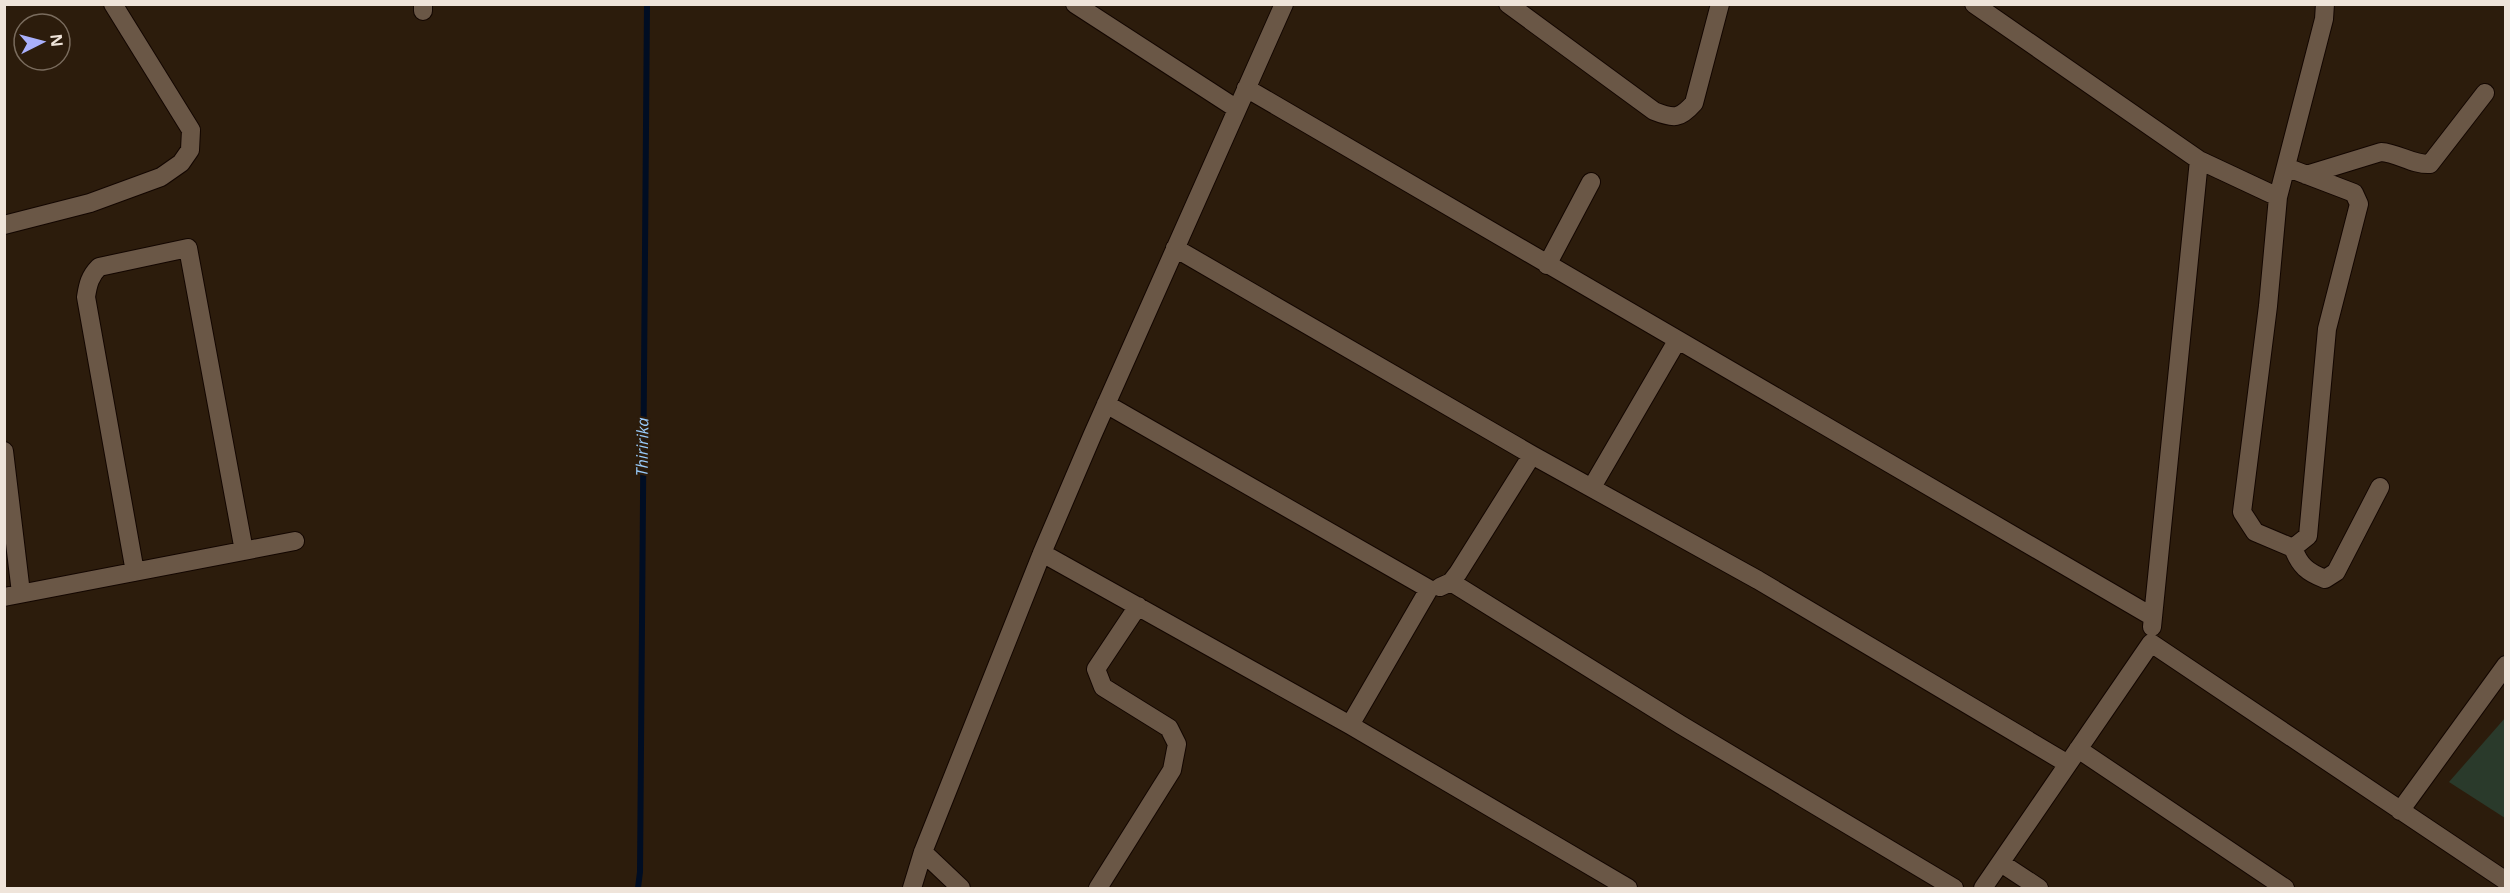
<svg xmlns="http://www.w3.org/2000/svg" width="2510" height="893" font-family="'Open Sans',sans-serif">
	<rect width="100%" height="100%" fill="#2c1c0c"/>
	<path fill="#2a3a2b" d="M2505,718V818L2449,782Z"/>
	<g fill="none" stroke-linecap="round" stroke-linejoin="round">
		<path stroke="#000d23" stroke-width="6" d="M638,888L640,872L647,4"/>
		<defs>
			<path id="street" d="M423,4V11
				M1075,4L1237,109
				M1508,4L1654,111C1674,119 1680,119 1694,103L1720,4
				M1974,4L2199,160L2278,197
				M1246,88L2153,617
				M2286,167L2354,193L2359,204L2327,329L2308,536L2293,548L2255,532L2242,512L2268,306L2278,197L2324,19L2325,4
				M2306,175L2381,152C2398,153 2413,165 2430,164L2485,93
				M4,225L90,203L161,177L181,163L190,150L191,130L113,4
				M1175,248L1532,455L1758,580L2068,764
				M1547,265L1591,182
				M1106,404L1429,589L1350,725
				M4,451L21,593
				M1592,487L1677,341
				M2293,548C2300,566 2307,572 2325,579L2336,572L2380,487
				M1042,553L1350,725L1628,888
				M135,572L86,297C88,284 90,276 99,267L188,248L244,551
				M1451,582L1681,725L1954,888
				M1440,587L1451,582L1458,573L1532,455
				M4,597L295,541
				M2152,627L2199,160
				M2078,749L2285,888
				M2400,811L2506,665
				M923,852L961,888
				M2001,863L2039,888
				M912,888L923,852L1042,553L1092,436L1284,4
				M1098,888L1172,770L1177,744L1169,728L1103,687L1096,669L1138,606
				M1983,888L2151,643L2506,881"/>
		</defs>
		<use href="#street" stroke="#130600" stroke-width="20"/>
		<use href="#street" stroke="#6a5746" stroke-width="18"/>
	</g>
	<g text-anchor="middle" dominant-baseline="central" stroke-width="4.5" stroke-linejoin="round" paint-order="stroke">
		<g font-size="16" font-style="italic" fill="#99cbfb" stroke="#2c1c0c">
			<text transform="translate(642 447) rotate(-89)">Thiririka</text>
		</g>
	</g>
	<rect width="2510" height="893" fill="none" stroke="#efe4da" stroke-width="12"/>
	<g transform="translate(42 42) rotate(84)"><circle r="28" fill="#2c1c0c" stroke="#7a6c5e" stroke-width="1.5"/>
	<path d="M0-4.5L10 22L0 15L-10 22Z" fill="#a9b0fc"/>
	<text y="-9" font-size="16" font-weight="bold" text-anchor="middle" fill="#efe4da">N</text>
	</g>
</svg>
